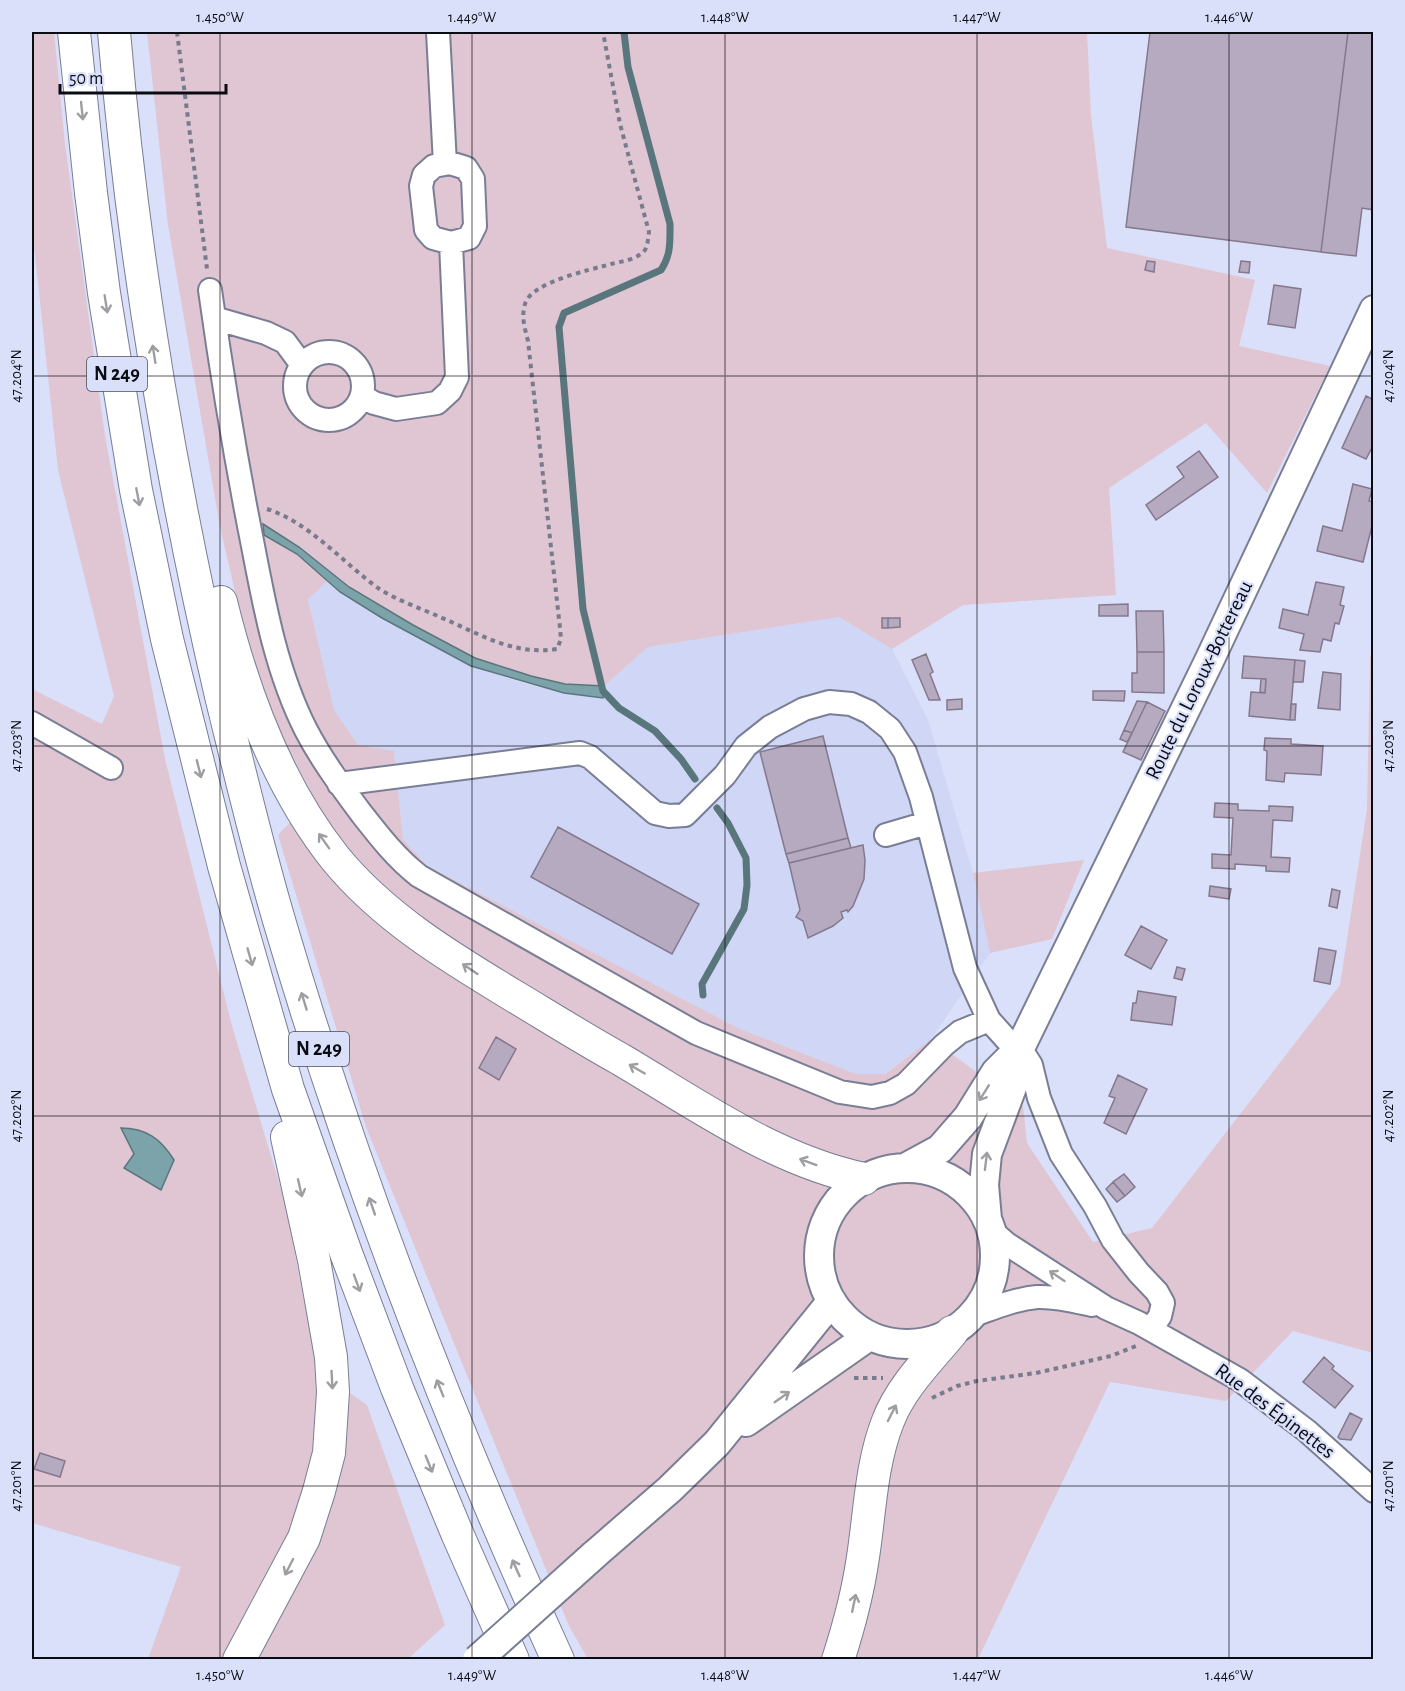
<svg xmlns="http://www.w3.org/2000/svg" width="1405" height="1691" font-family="'Alegreya Sans',sans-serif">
	<rect width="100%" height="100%" fill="#dae0f9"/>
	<path fill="#cfd6f6" d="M327,581L340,592L382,618L471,666L527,684L603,697L604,686L648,647L839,617L892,649L928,720L973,873L990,953L931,1039L884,1074H856L740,1029L427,866L403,839L394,751L358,745L334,710L308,598Z"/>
	<path fill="#e0c5d3" d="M32,32H54L65,144L105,436L165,759L232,1026L286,1206L317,1370L367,1405L445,1625L408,1659H148L181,1567L32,1523V689L102,724L114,696L58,470L32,227Z
		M147,32H1087L1091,116L1107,248L1255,280L1239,346L1330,366L1267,493L1206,423L1109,488L1116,595L963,605L892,649L839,617L648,647L604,686L565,684L531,676L475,658L413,625L349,587L299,547L263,525L264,535L297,554L327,581L308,599L334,710L358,745L394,751L403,839L427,866L740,1029L856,1074H885L931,1039L1023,1106L1027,1143L1093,1242L1152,1228L1340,985L1367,809L1370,658L1373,645V1353L1293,1331L1226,1401L1110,1382L978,1659H588L569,1626L366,1127L278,835L314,797L284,742L246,639L220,527L168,225Z
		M1084,860L1052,939L990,953L973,873Z"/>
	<path fill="#7ba3a9" stroke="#59767c" stroke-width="1.5" d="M263,524L299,547L349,587L413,625L475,658L531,676L565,684L604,686L603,698L564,693L471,666L382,618L340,592L297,554L264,535Z
		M121,1128C146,1128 161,1139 174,1160L161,1190L124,1168L134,1154Z"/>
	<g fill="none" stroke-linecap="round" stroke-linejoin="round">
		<path stroke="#59767c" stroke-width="7" d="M624,32L628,67L670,224C670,242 671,255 661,270L564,313L559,327L583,609L603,691L619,708L655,731L681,759L695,779
			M703,995L702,984L744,909L747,885L746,858L728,823L717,808"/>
	</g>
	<path fill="#b6aac0" stroke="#84788d" stroke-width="1.5" d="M1150,32H1348L1321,252L1126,227Z
		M1348,32H1374V210L1362,208L1356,256L1321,252Z
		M1147,261L1155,262L1154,272L1145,270Z
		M1241,261L1250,262L1249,273L1239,272Z
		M1274,285L1301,289L1295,328L1268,324Z
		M1366,396L1374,400V444L1366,459L1342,448Z
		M1199,451L1218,477L1156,520L1146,505L1184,477L1177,467Z
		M1353,484L1372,489L1369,501L1374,502V518L1363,562L1317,551L1323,526L1342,531Z
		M1316,582L1344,587L1340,605L1344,606L1339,624L1335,623L1331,641L1323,639L1320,652L1300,650L1304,634L1279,628L1283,609L1308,615Z
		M1128,604V616H1099V605Z
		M1136,611H1163L1164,652H1137Z
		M882,618H888V628H882Z
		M888,618H900V627L888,628Z
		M1137,652H1164V693L1132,692V673H1137Z
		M926,654L933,672L930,674L940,700H929L912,660Z
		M1244,656L1295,660L1290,720L1249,716L1251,692L1265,693L1266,679L1242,678Z
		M1295,660L1305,661L1303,682H1293Z
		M1323,672L1341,674L1340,710L1318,708Z
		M1261,679H1266L1265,693L1260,692Z
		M1093,691H1125L1124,701L1093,700Z
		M962,699V709L947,710V700Z
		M1137,701L1147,702L1132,733L1124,730Z
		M1147,702L1165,711L1141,760L1123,752Z
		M1291,704H1296L1295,720H1290Z
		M1124,730L1132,733L1127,742L1120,739Z
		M823,736L848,838L786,854L760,752Z
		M1265,738L1291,739V744L1323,746L1321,775L1285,773L1284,782L1266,780L1267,751L1264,750Z
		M1215,803L1238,804V810L1269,811V806L1293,807L1292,821L1273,820L1271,857L1290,858L1289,872L1266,871V866L1235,864V869L1212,868V854L1231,855L1233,818L1214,817Z
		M558,827L699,904L672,954L531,877Z
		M848,838L851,848L789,863L786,854Z
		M863,845L865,860L864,879L853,906L848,912L847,910L841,912L843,918L833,926L808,938L803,921L796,917L800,910L789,863Z
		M1210,886L1231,889L1229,899L1209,896Z
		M1332,889L1340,891L1337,908L1329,906Z
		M1141,926L1167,940L1151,969L1125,955Z
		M1319,948L1336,951L1330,984L1314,981Z
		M1177,967L1185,969L1182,980L1174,978Z
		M1138,991L1176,997L1172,1025L1131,1020L1133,1003H1136Z
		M496,1037L516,1049L499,1080L479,1068Z
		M1118,1075L1147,1089L1126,1134L1104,1123L1115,1098L1109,1096Z
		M1124,1174L1135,1187L1125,1196L1113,1182Z
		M1113,1182L1125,1196L1117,1202L1106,1189Z
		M1324,1357L1334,1366L1332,1369L1353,1386L1335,1408L1303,1382Z
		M1350,1413L1362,1419L1351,1440L1340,1439L1338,1437Z
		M40,1453L65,1461L60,1477L34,1469Z"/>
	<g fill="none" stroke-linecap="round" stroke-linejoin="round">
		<defs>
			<path id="minor" d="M438,32L445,164
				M450,163L466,168L473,179L475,226L469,238L451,243L433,238L426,230L421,186L424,175L434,166Z
				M210,290C222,376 236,461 253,546C265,609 277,673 306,730C321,759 341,786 361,813C379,836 396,858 419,876L696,1033L840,1092L872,1097L890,1093L906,1084L944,1045L960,1032L989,1020
				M214,318L266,333L285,342L302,365
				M295 386a34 34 0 1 1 68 0a34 34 0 1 1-68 0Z
				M362,396L374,403L396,409L437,403L450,391L457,377L451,243
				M32,723L111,768
				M339,784L580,753L590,757L655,813L669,816L685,815L725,775L746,746L770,727L804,709L829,702L851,704L869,712L890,729L905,752L921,797L965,968L989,1020L1007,1040L1020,1048L1031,1065L1039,1098L1061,1154L1095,1206L1113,1240L1139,1273L1157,1292L1163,1303L1160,1316L1151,1329
				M886,835L927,823
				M992,1231L1007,1244L1106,1308L1139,1323L1240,1380L1307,1431L1374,1491
				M974,1315C994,1308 1015,1299 1037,1297C1055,1296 1074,1301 1092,1305"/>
			<path id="major" d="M819 1256a88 88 0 1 1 176 0a88 88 0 1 1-176 0Z
				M905,1168L940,1149L968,1117L996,1072L1020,1048
				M987,1219L984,1185L987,1154L1017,1074L1020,1048L1209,661L1374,310
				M746,1422L869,1336
				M594,1555L670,1489L717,1443L831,1302"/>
			<path id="highway" d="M74,32L91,193L104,293L136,490L167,639L224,866L288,1089L346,1253L397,1388L457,1533L513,1660
				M114,32C133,255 170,477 221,696C240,773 258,850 281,927C355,1178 449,1421 558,1660
				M221,602C243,692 277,785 335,858C383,917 451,958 514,996C549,1017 584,1039 620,1059C698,1105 774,1160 864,1179
				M239,1660L304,1538L319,1491L329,1453L333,1392L331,1357L314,1260L287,1137
				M838,1660C849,1626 858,1592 863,1557C870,1512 871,1464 888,1421C901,1387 929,1360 952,1332"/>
		</defs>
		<use href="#minor" stroke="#797e94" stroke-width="26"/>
		<use href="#major" stroke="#797e94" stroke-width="32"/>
		<use href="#highway" stroke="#797e94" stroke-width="34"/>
		<path stroke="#777b8c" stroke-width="4" stroke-dasharray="4.5 4.5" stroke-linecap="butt" d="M177,32L207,269
			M267,509C310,523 341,561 378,588C396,600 420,608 440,617C478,633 513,656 557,649L561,639L560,628L528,341C525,329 521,317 525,304C531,282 590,270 611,264C622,261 637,260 645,250C648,245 648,238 649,232L620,124L603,32
			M854,1378H883
			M932,1398L957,1386L977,1381L1036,1373L1111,1356L1136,1346"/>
		<use href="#minor" stroke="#fff" stroke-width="22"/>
		<use href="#major" stroke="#fff" stroke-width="28"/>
		<use href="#highway" stroke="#fff" stroke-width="32"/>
		<defs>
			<path id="major-bridge" d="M477,1660L594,1555"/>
		</defs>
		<use href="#major-bridge" stroke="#797e94" stroke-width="32" stroke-linecap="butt"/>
		<use href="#major-bridge" stroke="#fff" stroke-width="28"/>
	</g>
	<defs><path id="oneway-shaft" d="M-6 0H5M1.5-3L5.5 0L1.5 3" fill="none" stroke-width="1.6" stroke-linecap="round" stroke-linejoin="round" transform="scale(1.5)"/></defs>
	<g stroke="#9d9ea1">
		<use href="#oneway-shaft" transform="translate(82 111) rotate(84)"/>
		<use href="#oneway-shaft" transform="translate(106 304) rotate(81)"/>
		<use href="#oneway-shaft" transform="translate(154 354) rotate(-99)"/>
		<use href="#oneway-shaft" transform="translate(138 497) rotate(79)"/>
		<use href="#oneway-shaft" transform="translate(199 769) rotate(76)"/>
		<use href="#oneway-shaft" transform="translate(324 841) rotate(-125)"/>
		<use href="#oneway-shaft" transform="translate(250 957) rotate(74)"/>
		<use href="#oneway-shaft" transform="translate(470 969) rotate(-146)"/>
		<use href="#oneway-shaft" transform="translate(304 1001) rotate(-107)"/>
		<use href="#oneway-shaft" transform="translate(637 1069) rotate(-150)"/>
		<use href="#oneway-shaft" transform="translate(984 1093) rotate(122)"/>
		<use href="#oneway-shaft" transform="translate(986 1161) rotate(-83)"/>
		<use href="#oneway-shaft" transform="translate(808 1162) rotate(-160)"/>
		<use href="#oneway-shaft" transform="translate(300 1188) rotate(77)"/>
		<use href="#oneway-shaft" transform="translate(372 1206) rotate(-109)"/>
		<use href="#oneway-shaft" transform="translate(1057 1276) rotate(-146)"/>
		<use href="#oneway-shaft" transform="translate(357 1283) rotate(70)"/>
		<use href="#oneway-shaft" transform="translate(332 1380) rotate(87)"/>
		<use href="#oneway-shaft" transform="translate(440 1388) rotate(-112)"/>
		<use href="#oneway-shaft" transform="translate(782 1397) rotate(-35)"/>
		<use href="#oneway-shaft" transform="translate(892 1413) rotate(-63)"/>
		<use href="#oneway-shaft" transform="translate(429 1464) rotate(68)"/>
		<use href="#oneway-shaft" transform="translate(289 1567) rotate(117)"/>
		<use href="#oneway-shaft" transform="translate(516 1568) rotate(-114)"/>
		<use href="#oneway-shaft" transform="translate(854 1603) rotate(-78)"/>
	</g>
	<path fill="none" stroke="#0a0c14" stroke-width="1.5" stroke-opacity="0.45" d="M220,32V1660M472,32V1660M725,32V1660M977,32V1660M1229,32V1660M32,376H1374M32,746H1374M32,1116H1374M32,1486H1374"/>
	<g text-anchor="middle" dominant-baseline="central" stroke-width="4.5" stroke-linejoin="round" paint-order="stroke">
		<g fill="#dae0f9" stroke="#484c59" stroke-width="1.5">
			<rect x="87" y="357" width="60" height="34" rx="4.5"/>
			<rect x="289" y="1032" width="60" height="34" rx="4.5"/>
		</g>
		<g font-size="20" font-weight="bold" fill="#0a0c14">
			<text x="117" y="374">N 249</text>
			<text x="319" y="1049">N 249</text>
		</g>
		<g font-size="21" fill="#0a0c14" stroke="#dae0f9">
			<text transform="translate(1199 680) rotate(-64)">Route du Loroux-Bottereau</text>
			<text transform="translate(1275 1411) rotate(37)">Rue des Épinettes</text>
		</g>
	</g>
	<rect width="1405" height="1691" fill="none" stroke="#dae0f9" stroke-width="66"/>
	<path d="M60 84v9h166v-9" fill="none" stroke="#0a0c14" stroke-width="3"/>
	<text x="69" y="84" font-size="18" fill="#0a0c14" stroke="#dae0f9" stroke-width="4.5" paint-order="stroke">50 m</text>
	<rect x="33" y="33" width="1339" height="1625" fill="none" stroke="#0a0c14" stroke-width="2"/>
	<g font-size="15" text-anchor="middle" fill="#0a0c14">
		<text x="220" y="22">1.450°W</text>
		<text x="472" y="22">1.449°W</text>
		<text x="725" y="22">1.448°W</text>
		<text x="977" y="22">1.447°W</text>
		<text x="1229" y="22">1.446°W</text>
		<text transform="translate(16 376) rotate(-90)" y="5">47.204°N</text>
		<text transform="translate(1388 376) rotate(-90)" y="5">47.204°N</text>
		<text transform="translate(16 746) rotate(-90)" y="5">47.203°N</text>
		<text transform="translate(1388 746) rotate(-90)" y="5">47.203°N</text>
		<text transform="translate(16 1116) rotate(-90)" y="5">47.202°N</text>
		<text transform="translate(1388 1116) rotate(-90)" y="5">47.202°N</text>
		<text transform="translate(16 1486) rotate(-90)" y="5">47.201°N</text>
		<text transform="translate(1388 1486) rotate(-90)" y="5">47.201°N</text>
		<text x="220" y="1680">1.450°W</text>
		<text x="472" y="1680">1.449°W</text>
		<text x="725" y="1680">1.448°W</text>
		<text x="977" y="1680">1.447°W</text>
		<text x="1229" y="1680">1.446°W</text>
	</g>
</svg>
